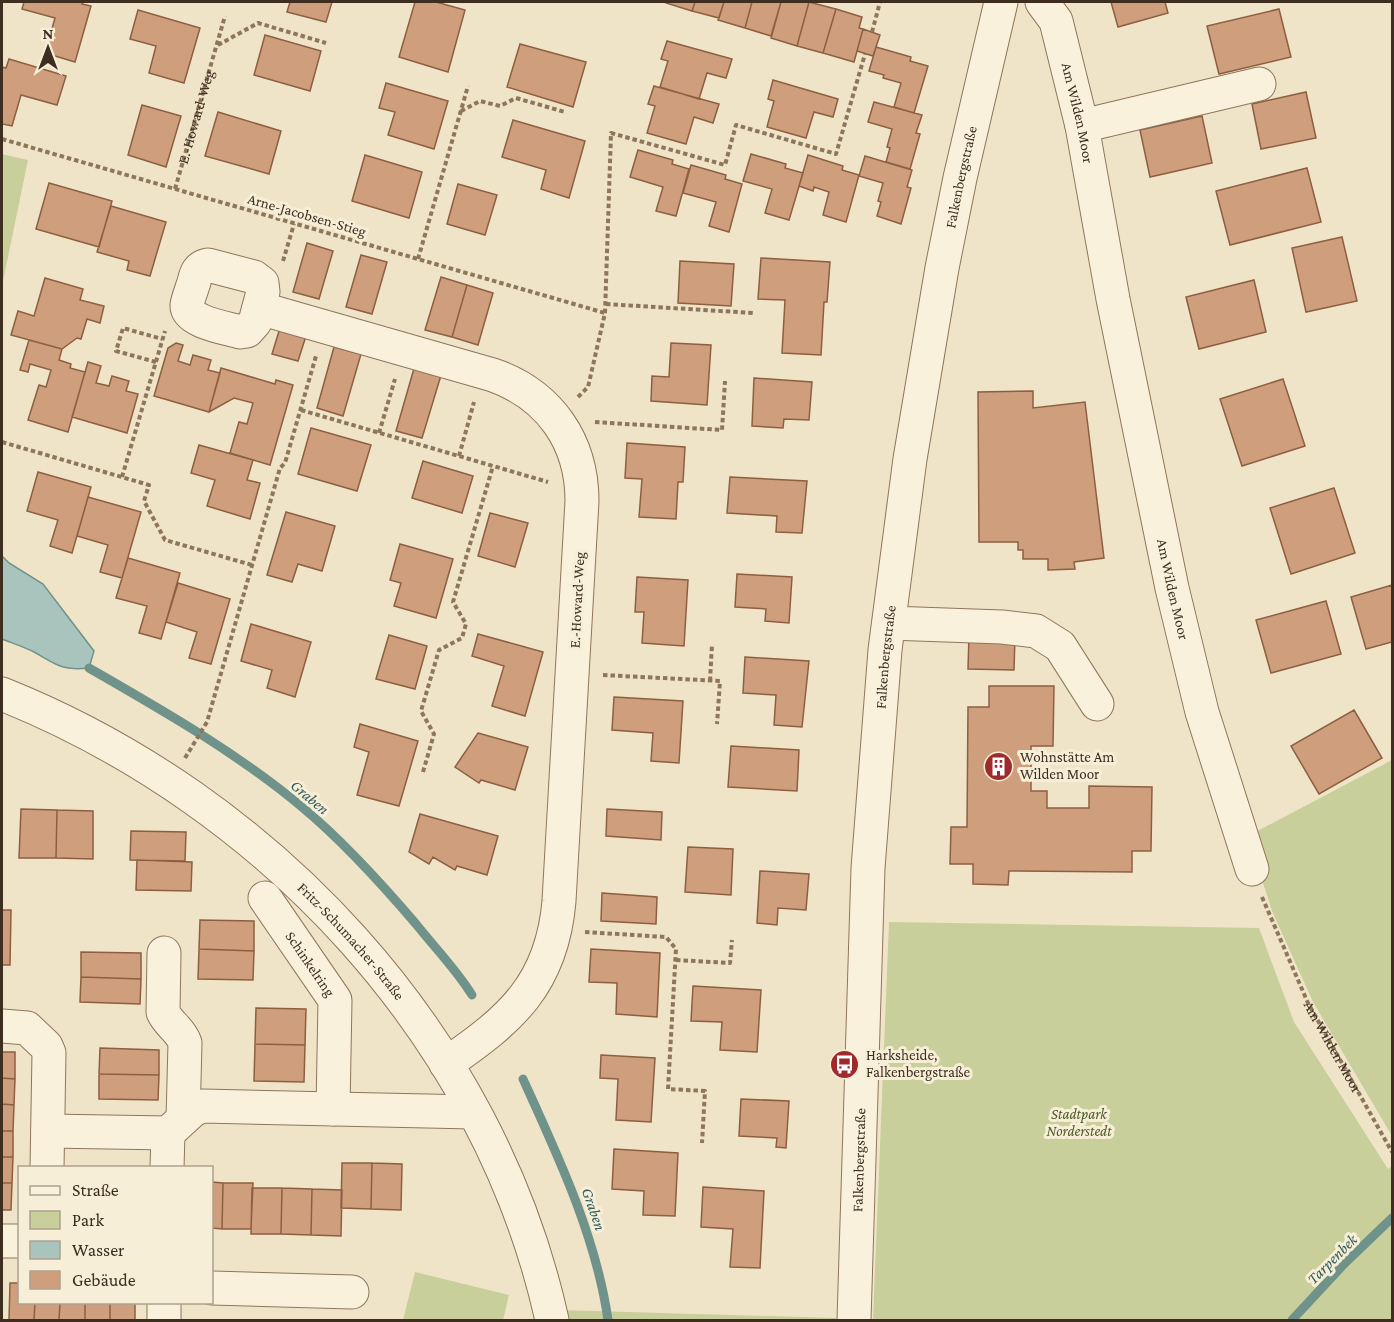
<svg xmlns="http://www.w3.org/2000/svg" width="1394" height="1322" font-family="'Crimson Pro',serif">
	<rect width="100%" height="100%" fill="#f0e4c8"/>
	<path fill="#c9cf9b" d="M2,154L28,160L2,286Z
		M1392,760V1136L1313,1002L1272,911L1248,836Z
		M889,922L1259,928L1294,1022L1388,1169L1392,1166V1320H873Z
		M415,1272L509,1295L503,1320H403Z
		M560,1310L836,1318V1320H563Z"/>
	<path fill="#a9c4bc" stroke="#6f938a" stroke-width="1.5" d="M2,556L9,563L43,584L94,651L89,668C61,671 56,664 34,652C24,647 12,643 2,639Z"/>
	<g fill="none" stroke-linecap="round" stroke-linejoin="round">
		<path stroke="#6f938a" stroke-width="9" d="M89,668C162,710 236,752 302,807C343,841 381,883 416,924C435,948 456,969 472,995
			M523,1079C558,1156 596,1236 608,1320
			M1292,1320L1344,1264L1392,1218"/>
	</g>
	<path fill="#cf9f7d" stroke="#8d5f41" stroke-width="1.5" d="M24,2H83L82,4L91,6L75,62L45,53L55,18L22,9Z
		M290,2H332L326,22L287,12Z
		M415,2H436L465,10L448,72L399,57Z
		M667,2H695L692,11L666,3Z
		M695,2H724L719,18L692,11Z
		M724,2H752L745,28L718,20Z
		M752,2H781L771,36L745,28Z
		M781,2H809L797,46L771,38Z
		M809,2L836,9L823,53L797,46Z
		M1111,2H1165L1168,13L1118,27Z
		M836,9L862,17L859,28L863,29L854,62L823,53Z
		M1279,9L1291,57L1219,74L1207,26Z
		M138,10L200,28L184,83L149,73L156,46L130,39Z
		M863,29L880,35L873,56L857,51Z
		M265,35L321,51L310,91L254,75Z
		M667,41L732,59L726,78L707,73L699,99L660,87L668,61L661,59Z
		M520,44L586,62L573,107L507,87Z
		M876,47L911,57L910,61L928,66L914,113L894,107L901,83L883,78L884,75L869,71Z
		M9,59L66,76L57,105L21,95L12,126L2,124V67L6,68Z
		M773,80L838,99L833,117L814,112L806,138L767,127L774,101L768,99Z
		M386,83L448,101L434,149L388,135L395,112L379,108Z
		M654,86L719,104L713,123L694,117L686,144L647,133L655,106L648,104Z
		M1306,92L1316,138L1261,149L1252,104Z
		M874,102L922,115L916,133L920,134L910,169L886,162L890,148L887,147L892,129L868,122Z
		M142,105L181,116L166,167L128,155Z
		M218,112L281,131L269,174L205,156Z
		M1202,116L1212,163L1150,177L1140,130Z
		M513,120L585,141L569,198L541,189L546,170L502,157Z
		M638,150L673,160L672,164L689,169L676,216L656,211L663,187L630,177Z
		M751,154L786,164L785,168L803,173L789,220L765,213L772,189L743,181Z
		M365,155L422,172L409,218L352,201Z
		M808,155L843,166L842,170L859,175L846,222L823,215L829,192L814,187L813,191L799,186Z
		M865,156L912,170L907,187L911,188L901,224L877,216L881,202L878,201L883,183L859,176Z
		M691,165L726,175L725,179L742,184L729,232L709,226L716,202L683,193Z
		M1307,168L1321,222L1230,245L1216,191Z
		M49,183L112,201L99,247L36,229Z
		M458,184L497,195L485,235L447,224Z
		M111,206L166,222L150,276L127,270L129,261L97,252Z
		M1342,237L1357,301L1306,312L1292,248Z
		M307,243L333,251L319,299L293,292Z
		M361,255L387,262L372,314L346,307Z
		M761,258L830,262L827,302H824L821,355L782,353L785,300L758,299Z
		M680,261L734,264L731,306L678,303Z
		M441,277L467,285L452,337L425,330Z
		M45,278L83,289L80,300L104,306L100,323L87,319L81,339L77,338L62,349L11,335L18,311L34,316Z
		M1254,280L1266,332L1199,349L1186,297Z
		M467,285L493,293L478,345L452,337Z
		M280,328L306,336L298,361L272,354Z
		M29,340L62,349L59,360L71,364L70,368L85,372L68,432L28,420L39,385L46,387L51,370L30,364L28,372L20,370Z
		M176,343L183,345L178,361L190,365L193,355L211,360L208,370L220,373L209,412L154,396L168,348Z
		M671,343L711,345L707,405L651,401L652,376L669,377Z
		M334,347L361,354L343,416L317,408Z
		M88,362L101,366L96,383L109,386L112,376L129,381L126,391L138,394L127,433L72,417Z
		M415,365L442,372L422,438L396,431Z
		M221,368L275,384L276,380L293,385L270,465L230,453L239,422L247,424L253,403L234,398L209,412Z
		M754,378L812,382L809,420L784,419L783,428L752,426Z
		M1283,379L1305,446L1242,466L1220,399Z
		M1033,391V408L1085,402L1104,558L1074,562L1075,569L1048,570V559H1023V550H1018V542H979L978,392Z
		M311,428L371,445L357,491L298,474Z
		M627,443L685,447L683,482H678L676,519L639,517L642,479L625,478Z
		M199,445L253,460L247,480L260,483L250,519L207,506L215,480L191,473Z
		M423,461L473,476L462,513L412,498Z
		M38,472L91,487L72,553L50,546L58,520L27,511Z
		M730,477L807,481L802,533L776,532L777,516L727,513Z
		M1334,488L1355,553L1291,574L1270,508Z
		M88,497L141,512L122,578L100,572L108,545L77,536Z
		M286,512L335,526L322,571L298,564L292,582L267,575Z
		M490,513L528,523L515,567L478,556Z
		M400,544L453,559L436,618L394,606L401,583L390,580Z
		M128,558L180,573L161,639L139,633L147,606L116,598Z
		M737,574L792,577L789,623L765,621L766,609L735,607Z
		M637,577L688,580L684,646L642,643L644,612H635Z
		M178,583L230,599L211,664L189,658L197,632L166,622Z
		M1392,585V642L1366,649L1351,597Z
		M1326,601L1341,654L1271,673L1256,620Z
		M251,624L311,642L295,697L267,688L272,670L241,661Z
		M478,634L543,652L525,716L492,706L504,666L472,656Z
		M389,635L427,646L415,689L376,679Z
		M969,635L1015,636L1014,670L968,669Z
		M745,657L809,661L802,727L774,725L776,695L743,693Z
		M989,686H1054L1053,746H1031V791H1047V808H1089V786L1152,787L1151,851H1132V872L1009,871L1008,885L973,884V864H950L951,827H967L968,707H989Z
		M614,697L683,701L679,763L651,761L653,733L612,730Z
		M1354,710L1382,758L1319,794L1291,746Z
		M360,724L418,741L399,806L357,795L369,752L354,747Z
		M478,733L528,747L515,790L481,780L479,783L455,767Z
		M731,746L799,750L797,791L728,787Z
		M21,809L57,810L56,858H19Z
		M607,809L662,812L661,840L606,836Z
		M57,810L93,811V859L56,858Z
		M420,814L498,836L487,875L457,866L455,870L433,857L429,864L409,852Z
		M131,831L186,832L185,861L130,860Z
		M688,847L733,849L731,895L685,892Z
		M137,860L192,862L191,891L136,890Z
		M760,871L809,874L806,910L778,908L777,925L757,923Z
		M602,893L657,897L656,924L601,921Z
		M2,910H11L10,965H2Z
		M200,920L254,921V951L199,949Z
		M199,949L254,951L253,980L198,979Z
		M591,949L660,953L657,1017L616,1014L617,983L589,982Z
		M81,952L141,953V979L81,977Z
		M81,977L141,979L140,1004L80,1002Z
		M693,986L761,990L757,1052L720,1050L722,1022L691,1021Z
		M256,1008L306,1009L305,1045L255,1044Z
		M255,1044L305,1045L304,1082L254,1081Z
		M100,1048L159,1050V1075L99,1074Z
		M2,1052H15V1079L2,1078Z
		M601,1055L655,1058L651,1122L616,1120L618,1079L600,1078Z
		M99,1074L159,1075L158,1100L99,1099Z
		M2,1078L15,1079L14,1105L2,1104Z
		M741,1099L789,1101L786,1148L776,1147L777,1138L739,1136Z
		M2,1104L14,1105L13,1131H2Z
		M2,1131H13V1157H2Z
		M614,1149L678,1153L675,1216L643,1215L644,1191L612,1189Z
		M2,1157H13L12,1183H2Z
		M342,1163H372L371,1209L341,1208Z
		M372,1163L402,1164L401,1210L371,1209Z
		M212,1182L223,1183L222,1229L212,1228Z
		M2,1183H12L11,1210H2Z
		M223,1183H253L251,1229H222Z
		M703,1187L764,1191L760,1268L730,1267L733,1229L701,1227Z
		M252,1188H282L281,1234H251Z
		M282,1188L312,1189L311,1235L281,1234Z
		M312,1189L342,1190L341,1236L311,1235Z
		M10,1283H20V1302H35L34,1320H9Z
		M35,1302H60L59,1320H34Z
		M60,1302H85V1320H59Z
		M85,1302H110V1320H85Z
		M110,1302H135V1320H110Z"/>
	<g fill="none" stroke-linecap="round" stroke-linejoin="round">
		<defs>
			<g id="minor">
				<path id="s3" d="M1042,2L1056,21L1082,126L1113,299L1172,588L1202,712L1252,869"/>
				<path d="M1082,126L1259,84"/>
				<path d="M208,265L254,277L262,283L263,292L255,322L247,331L240,332C227,328 186,322 187,305C188,298 192,289 194,282C196,273 198,267 208,265Z"/>
				<path d="M259,308L493,375C550,395 582,442 582,501L559,901C552,985 510,1020 446,1064"/>
				<path d="M889,623L1002,627L1036,631L1060,646L1097,704"/>
				<path id="s4" d="M2,694C269,801 489,1035 552,1320"/>
				<path id="s5" d="M265,898L335,1000L333,1109"/>
				<path d="M164,953L163,1012C168,1024 181,1030 185,1043L183,1119"/>
				<path d="M2,1026L27,1028L46,1046L49,1053L47,1168"/>
				<path d="M48,1131L168,1133L193,1110L203,1106L473,1112"/>
				<path d="M167,1168L168,1133"/>
				<path d="M2,1241H20"/>
				<path d="M212,1288L352,1292"/>
				<path d="M164,1320V1302"/>
				<path id="s6" d="M854,1320L868,868L885,650L910,459L942,268L960,178L1001,2"/>
			</g>
		</defs>
		<use href="#minor" stroke="#8d765c" stroke-width="35"/>
		<g stroke="#8d765c" stroke-width="4" stroke-dasharray="4.5 3" stroke-linecap="butt">
			<path d="M872,32L880,2"/>
			<path d="M218,45L258,23L326,43"/>
			<path d="M461,111L480,101L500,106L516,98L565,112"/>
			<path d="M2,139L605,313"/>
			<path id="s1" d="M175,189L225,16"/>
			<path d="M418,259L468,86"/>
			<path d="M283,261L294,224"/>
			<path d="M606,304L753,313"/>
			<path d="M156,362L116,351L123,328L162,339"/>
			<path d="M578,397L588,387L605,313L611,133L725,165L736,125L836,154L865,54"/>
			<path d="M301,410L548,482"/>
			<path d="M595,422L722,430L725,381"/>
			<path d="M379,433L395,379"/>
			<path d="M2,442L149,485L144,501L165,540L252,565"/>
			<path d="M459,456L474,402"/>
			<path d="M122,477L165,331"/>
			<path d="M603,675L720,681L717,724"/>
			<path d="M710,681L712,644"/>
			<path d="M185,758L207,722L280,468L285,463L316,356"/>
			<path d="M423,772L434,734L421,711L439,650L462,638L466,624L453,602L493,466"/>
			<path id="s2" d="M1262,897L1308,1003L1392,1152"/>
			<path d="M585,932L666,937L676,949L668,1089L705,1091L702,1143"/>
			<path d="M676,960L730,963L732,940"/>
		</g>
		<use href="#minor" stroke="#faf1dc" stroke-width="33"/>
	</g>
	<defs>
		<symbol id="building-disc" viewBox="-11 -11 22 22"><circle r="9.5" fill="#9e2a2b" stroke="#f7eed8"/><path d="M-4-6H4V6H1V3H-1V6H-4ZM-2.5-4.3h1.7v1.8h-1.7ZM.8-4.3h1.7v1.8H.8ZM-2.5-1h1.7V.8h-1.7ZM.8-1h1.7V.8H.8Z" fill="#fff"/></symbol>
		<symbol id="bus-disc" viewBox="-11 -11 22 22"><circle r="9.5" fill="#9e2a2b" stroke="#f7eed8"/><path d="M-5-6H5V4H4V6H2V4H-2V6H-4V4H-5ZM-3.5-4V0h7V-4ZM-3.5 1.2v1.5H-2V1.2ZM2 1.2v1.5H3.5V1.2Z" fill="#fff"/></symbol>
	</defs>
	<g fill-rule="evenodd">
		<use href="#building-disc" x="982" y="750" width="33" height="33"/>
		<use href="#bus-disc" x="828" y="1048" width="33" height="33"/>
	</g>
	<g text-anchor="middle" dominant-baseline="central" stroke-width="6" stroke-linejoin="round" paint-order="stroke">
		<g font-size="15" fill="#3d2e20" stroke="#f7eed8">
			<text stroke="none"><textPath href="#s3" startOffset="118">Am Wilden Moor</textPath></text>
			<text stroke="none"><textPath href="#s1" startOffset="75">E.-Howard-Weg</textPath></text>
			<text stroke="none"><textPath href="#s6" startOffset="1150">Falkenbergstraße</textPath></text>
			<text transform="translate(307 215) rotate(16)">Arne-Jacobsen-Stieg</text>
			<text stroke="none"><textPath href="#s3" startOffset="604">Am Wilden Moor</textPath></text>
			<text transform="translate(577 600) rotate(-87)">E.-Howard-Weg</text>
			<text stroke="none"><textPath href="#s6" startOffset="664">Falkenbergstraße</textPath></text>
			<text stroke="none"><textPath href="#s4" startOffset="432">Fritz-Schumacher-Straße</textPath></text>
			<text stroke="none"><textPath href="#s5" startOffset="80">Schinkelring</textPath></text>
			<text stroke="none"><textPath href="#s2" startOffset="166">Am Wilden Moor</textPath></text>
			<text stroke="none"><textPath href="#s6" startOffset="160">Falkenbergstraße</textPath></text>
		</g>
		<g font-size="15" fill="#3d2e20" stroke="#f7eed8" text-anchor="start">
			<text x="1020" y="757">Wohnstätte Am<tspan x="1020" dy="17">Wilden Moor</tspan></text>
			<text x="866" y="1055">Harksheide,<tspan x="866" dy="17">Falkenbergstraße</tspan></text>
		</g>
		<g font-size="15" font-style="italic" fill="#4d5a26" stroke="#f7eed8">
			<text x="1079" y="1114">Stadtpark<tspan x="1079" dy="17">Norderstedt</tspan></text>
		</g>
		<g font-size="16" font-style="italic" fill="#2f5d5a" stroke="#f7eed8">
			<text transform="translate(310 797) rotate(40)">Graben</text>
			<text transform="translate(594 1209) rotate(71)">Graben</text>
			<text transform="translate(1332 1259) rotate(-45)">Tarpenbek</text>
		</g>
	</g>
	<rect width="1394" height="1322" fill="none" stroke="#3d2e20" stroke-width="6"/>
	<rect x="18" y="1166" width="195" height="138" fill="#f7eed8" stroke="#ada18e" stroke-width="1.5"/>
	<rect x="30" y="1186" width="30" height="9" fill="#faf1dc" stroke="#ada18e" stroke-width="1.5"/>
	<text x="72" y="1196" font-size="18" fill="#3d2e20">Straße</text>
	<rect x="30" y="1211" width="30" height="18" fill="#c9cf9b" stroke="#ada18e" stroke-width="1.5"/>
	<text x="72" y="1226" font-size="18" fill="#3d2e20">Park</text>
	<rect x="30" y="1241" width="30" height="18" fill="#a9c4bc" stroke="#ada18e" stroke-width="1.5"/>
	<text x="72" y="1256" font-size="18" fill="#3d2e20">Wasser</text>
	<rect x="30" y="1271" width="30" height="18" fill="#cf9f7d" stroke="#ada18e" stroke-width="1.5"/>
	<text x="72" y="1286" font-size="18" fill="#3d2e20">Gebäude</text>
	<g transform="translate(48 48)" stroke="#f7eed8" stroke-width="4.5" paint-order="stroke">
	<path d="M0-4.5L10 22L0 15L-10 22Z" fill="#3d2e20"/>
	<text y="-9" font-size="16" font-weight="bold" text-anchor="middle" fill="#3d2e20">N</text>
	</g>
</svg>
